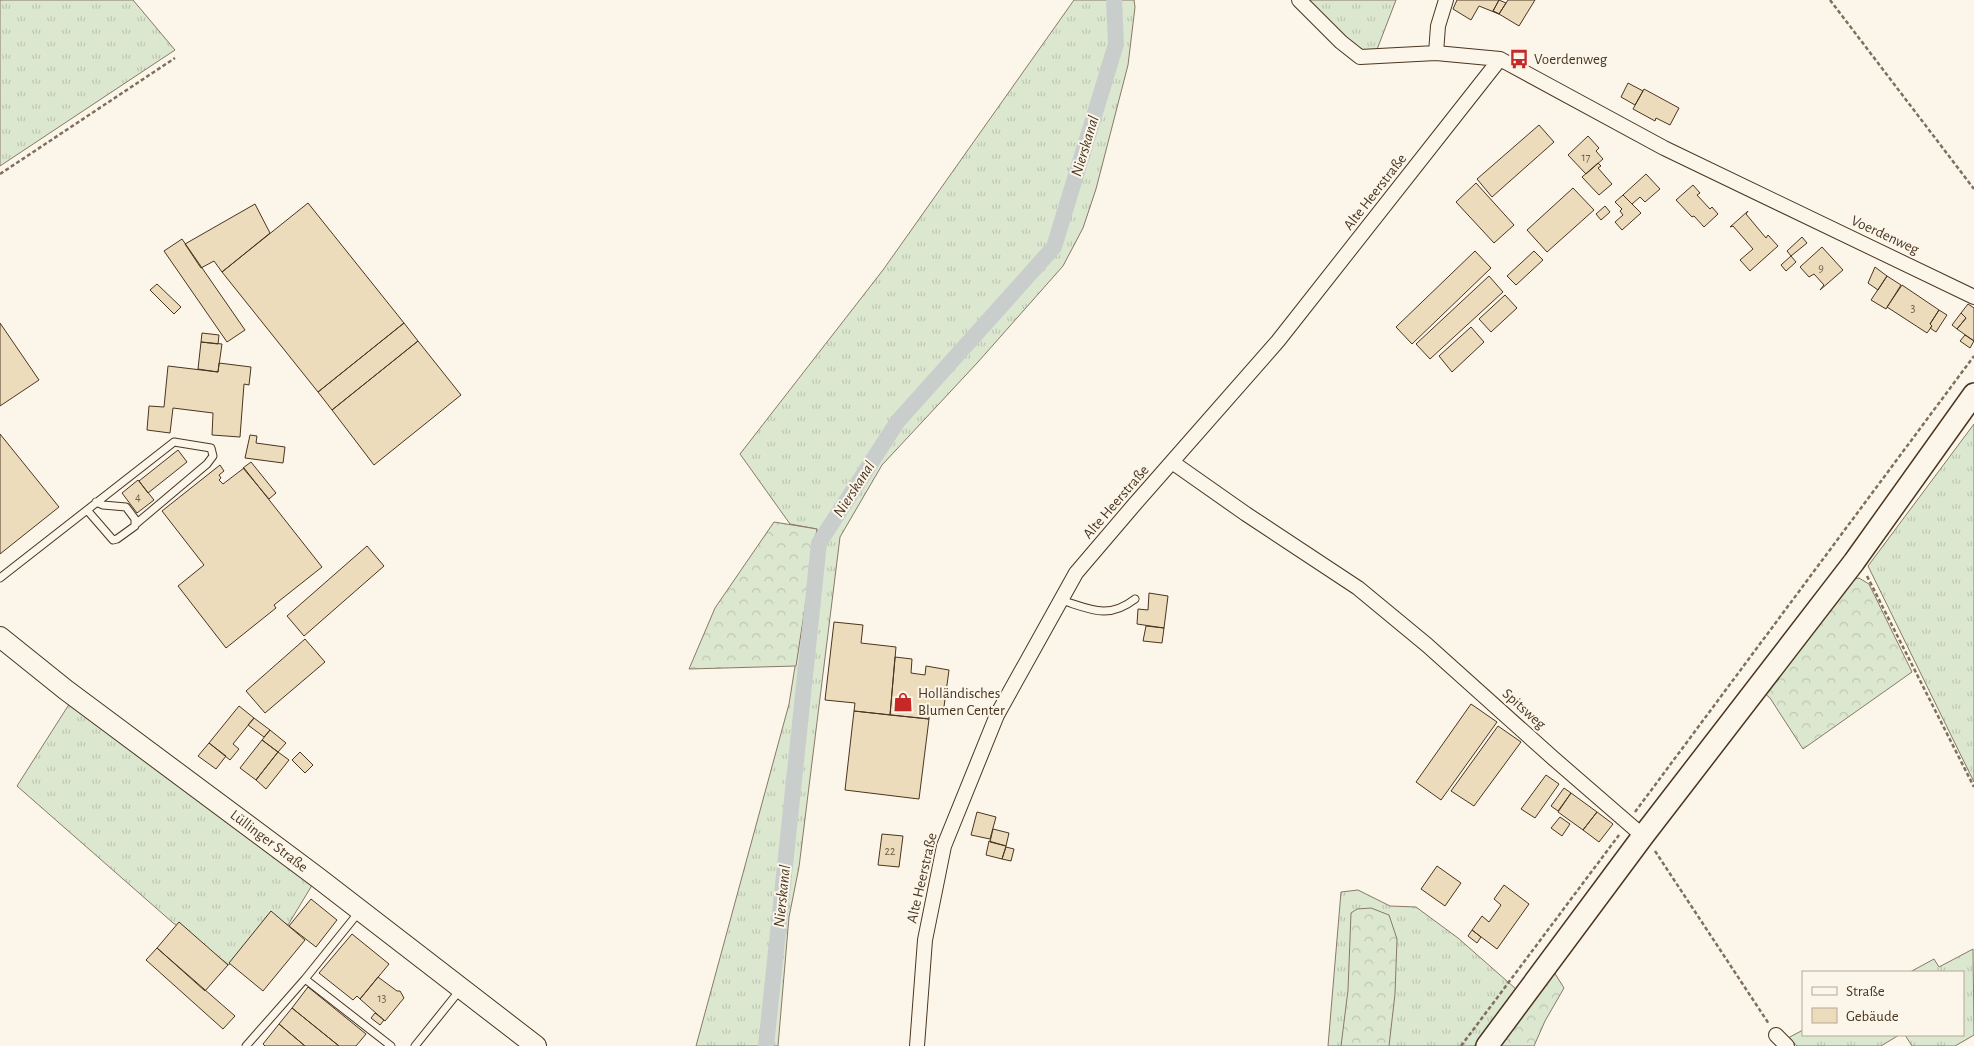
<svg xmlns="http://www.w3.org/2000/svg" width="1974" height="1046" font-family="'Alegreya Sans',sans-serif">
	<defs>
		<pattern id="grass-tufts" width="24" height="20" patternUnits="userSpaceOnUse" patternTransform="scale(1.25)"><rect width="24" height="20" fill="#dce7d0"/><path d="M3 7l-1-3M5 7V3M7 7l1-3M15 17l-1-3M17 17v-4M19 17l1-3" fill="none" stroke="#bec7b2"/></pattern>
		<pattern id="forest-crowns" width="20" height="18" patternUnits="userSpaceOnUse" patternTransform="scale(1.25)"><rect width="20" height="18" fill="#dce7d0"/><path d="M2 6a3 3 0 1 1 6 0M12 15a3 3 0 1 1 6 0" fill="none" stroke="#bec7b2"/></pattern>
	</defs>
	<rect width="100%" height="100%" fill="#fbf6e9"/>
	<path fill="url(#grass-tufts)" stroke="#887966" d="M0,0H133L175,50L0,166Z
		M1074,0H1134L1135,7L1128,65L1096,189L1083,228L1063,266L978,362L882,465L840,537L799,867L789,917L778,1046H696L789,704L817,529L790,524L740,454L883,270Z
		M1304,0H1396L1376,52H1359Z
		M1974,424V782L1868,566Z
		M75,695L317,877L288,925L271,914L229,965L172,922L17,786Z
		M1358,890L1390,906L1416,907L1458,938L1516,989L1474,1046H1328L1341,892Z
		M1973,949L1974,1035L1955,1046H1912L1905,1035H1963V972H1910L1934,959L1939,967Z
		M1803,1030V1035H1899L1881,1046H1797L1788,1038Z"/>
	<path fill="url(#forest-crowns)" stroke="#887966" d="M774,522L817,529L796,666L689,669L715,608Z
		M1859,578L1869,584L1912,672L1803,749L1770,698L1762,691L1845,581Z
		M1371,908L1389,915L1397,939L1395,994L1389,1046H1341L1348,990L1351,913L1357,909Z
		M1554,972L1564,988L1545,1021L1534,1046H1499Z"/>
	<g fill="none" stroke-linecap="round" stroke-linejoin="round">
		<path stroke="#c9cecd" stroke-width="16" d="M766,1046L819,543L898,421L1054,247L1116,44L1114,0"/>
	</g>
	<path fill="#ecdcbc" stroke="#4a3520" d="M1457,0H1499L1493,11L1499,14L1479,6L1471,20L1453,9Z
		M1499,0L1506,3L1499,14L1493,11Z
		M1508,0H1535L1519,26L1499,14Z
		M1628,83L1643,91L1635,105L1621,97Z
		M1644,89L1679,108L1670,125L1656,118L1655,121L1633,109Z
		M1539,125L1554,142L1492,197L1477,179Z
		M1588,136L1599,148L1596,151L1603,159L1586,174L1568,155Z
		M1598,163L1601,166L1598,168L1612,184L1599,195L1582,177Z
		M1646,174L1660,189L1645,202L1640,197L1632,204L1623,195Z
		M1476,183L1514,225L1494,243L1456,202Z
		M1693,185L1700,193L1697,195L1710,209L1712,207L1718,214L1704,227L1694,216L1692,217L1676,200Z
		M1573,188L1594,210L1547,252L1527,230Z
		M1623,195L1641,213L1622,230L1615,222L1623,215L1620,211L1622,209L1615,202Z
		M308,203L404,323L318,392L222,272Z
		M255,204L270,233L222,272L214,261L201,268L185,244Z
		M1605,206L1610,212L1601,220L1596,214Z
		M1748,211L1746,214L1766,238L1768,235L1778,246L1750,271L1740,260L1753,249L1733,226L1730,227Z
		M1802,237L1807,243L1791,256L1787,251Z
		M182,239L245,330L227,342L164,251Z
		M1822,247L1843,270L1820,290L1824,285L1814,274L1809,277L1800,267Z
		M1475,251L1491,268L1412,344L1396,327Z
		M1534,251L1543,260L1516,285L1507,276Z
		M1791,256L1796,262L1786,271L1781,265Z
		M1875,267L1887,276L1878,290L1868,283Z
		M1489,276L1503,292L1430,359L1416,344Z
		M1887,276L1901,285L1886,309L1871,300Z
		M157,284L181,307L174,314L150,290Z
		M1902,285L1939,310L1930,324L1932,326L1927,333L1887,307Z
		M1505,295L1517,308L1491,332L1479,319Z
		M1968,304L1974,308V341L1957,329L1966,318L1961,313Z
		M1939,310L1947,315L1936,332L1930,328L1932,326L1930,324Z
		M1961,313L1966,318L1957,329L1952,325Z
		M0,323L39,380L0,406Z
		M404,323L418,341L332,410L318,392Z
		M1471,327L1484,342L1452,372L1439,356Z
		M202,333L219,335L218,344L201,342Z
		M1965,335L1974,341L1970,348L1960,341Z
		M418,341L461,395L374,465L332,410Z
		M201,342L222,344L218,372L198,369Z
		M219,363L251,367L249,385L244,384L240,437L212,435L213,413L173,408L170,433L147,430L149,406L164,407L168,366L218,372Z
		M0,434L59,507L0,554Z
		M250,435L257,436L256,443L285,447L283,463L245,458Z
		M178,450L187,462L148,493L139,481Z
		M251,462L276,493L269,499L243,468Z
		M220,465L224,471L219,475L221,478L219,480L223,484L244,468L322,567L274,605L276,608L226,648L178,586L204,565L162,511Z
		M138,480L154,500L137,513L122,493Z
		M367,546L384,566L304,636L287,616Z
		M1149,593L1168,596L1164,628L1137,624L1138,609L1148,610Z
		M834,622L863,625L861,643L896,647L890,715L854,711L855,703L825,700Z
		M1146,626L1164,628L1162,643L1143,641Z
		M305,639L325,662L265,713L246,691Z
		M895,657L912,659L911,673L925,675L926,666L949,670L943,714L929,712V719L890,715Z
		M1471,704L1497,722L1441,800L1416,782Z
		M239,706L254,718L233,744L239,749L230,760L209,743Z
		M854,711L929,719L919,799L845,790Z
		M254,718L270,730L264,737L248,725Z
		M1498,726L1521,742L1474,806L1451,791Z
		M270,730L286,743L278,752L262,740Z
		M262,740L278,752L256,780L240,768Z
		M209,743L226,756L216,769L198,756Z
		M278,752L289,760L266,789L256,780Z
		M300,752L313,765L305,773L292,760Z
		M1546,775L1559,784L1535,818L1521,809Z
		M1564,788L1571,793L1558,811L1551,806Z
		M1571,793L1597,812L1583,830L1558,812Z
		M977,812L996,817L990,839L971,835Z
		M1597,812L1613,824L1599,842L1583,830Z
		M1560,817L1570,824L1562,836L1551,828Z
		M993,829L1009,833L1006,846L990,842Z
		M882,834L903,836L899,867L878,865Z
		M989,841L1006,846L1002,859L986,855Z
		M1006,847L1014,849L1011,861L1002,859Z
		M1437,866L1461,883L1445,906L1421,889Z
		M1504,885L1529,904L1497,949L1472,930L1482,916L1489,922L1501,905L1494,899Z
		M311,899L337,920L316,947L289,926Z
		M271,911L305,940L263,991L229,963Z
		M179,922L228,965L205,991L157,948Z
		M1472,930L1481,937L1477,943L1468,936Z
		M352,934L389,964L360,999L357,996L353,1000L319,973Z
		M157,948L235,1016L223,1029L146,960Z
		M378,977L397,991H400L404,998L385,1021L360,999Z
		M308,987L366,1034L356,1046H339L292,1008Z
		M292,1008L339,1046H305L279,1024Z
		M375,1013L384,1020L380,1025L371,1018Z
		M279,1024L305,1046H265L263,1044Z"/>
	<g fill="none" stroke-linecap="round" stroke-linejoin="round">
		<defs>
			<path id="lane" d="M87,510L113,540L117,539L135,526V519L126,507L103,505L96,502
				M0,578L174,442L211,448L213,456L207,464L137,523
				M1061,600C1090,609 1108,620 1135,599
				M359,912L305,979L391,1046
				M246,1046L305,979
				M415,1046L460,990"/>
			<path id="street" d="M1299,0L1341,42L1360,57L1436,53L1500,59L1664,148L1974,297
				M1436,53L1438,26L1446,0
				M1172,462L1246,514L1358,588L1427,645L1553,758L1643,836
				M1776,1035L1787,1046
				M917,1046L925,940L944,846L997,715L1076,573L1134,505L1278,341L1500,59"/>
			<path id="secondary" d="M0,637L66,690L317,877L536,1046"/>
			<path id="primary" d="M1487,1046L1643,836L1854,562L1974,394"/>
		</defs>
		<use href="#lane" stroke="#4a3520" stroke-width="9"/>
		<use href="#street" stroke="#4a3520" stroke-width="16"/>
		<use href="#secondary" stroke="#4a3520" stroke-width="22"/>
		<use href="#primary" stroke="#4a3520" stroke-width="24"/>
		<path stroke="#7f6f5c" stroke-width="2.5" stroke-dasharray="4 2.5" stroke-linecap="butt" d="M1830,0L1974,189
			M0,174L175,58
			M1867,576L1974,787
			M1635,812L1974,356
			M1655,851L1769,1024
			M1461,1046L1619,835"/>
		<use href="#lane" stroke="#fbf6e9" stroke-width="7"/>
		<use href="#street" stroke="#fbf6e9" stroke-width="14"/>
		<use href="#secondary" stroke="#fbf6e9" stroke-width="20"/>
		<use href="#primary" stroke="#fbf6e9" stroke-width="21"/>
	</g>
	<defs>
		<symbol id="bus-bare" viewBox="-9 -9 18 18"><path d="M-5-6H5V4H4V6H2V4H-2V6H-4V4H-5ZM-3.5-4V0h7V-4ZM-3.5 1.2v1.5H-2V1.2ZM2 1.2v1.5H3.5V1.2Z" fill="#c62828" stroke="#fbf6e9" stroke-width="2.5" paint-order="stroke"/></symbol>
		<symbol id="shop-bare" viewBox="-9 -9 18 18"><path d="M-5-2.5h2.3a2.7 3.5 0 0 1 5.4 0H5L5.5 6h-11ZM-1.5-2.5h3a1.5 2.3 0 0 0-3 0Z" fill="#c62828" stroke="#fbf6e9" stroke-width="2.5" paint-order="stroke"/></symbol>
	</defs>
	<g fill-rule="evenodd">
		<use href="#bus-bare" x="1505" y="45" width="28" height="28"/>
		<use href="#shop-bare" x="889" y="688" width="28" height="28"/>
	</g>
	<g text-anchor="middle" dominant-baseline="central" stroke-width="4" stroke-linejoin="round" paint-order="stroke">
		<g font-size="12" fill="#725f47">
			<text x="1586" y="157">17</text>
			<text x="1821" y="268">9</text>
			<text x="1913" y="308">3</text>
			<text x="138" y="497">4</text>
			<text x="890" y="851">22</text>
			<text x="382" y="998">13</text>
		</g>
		<g font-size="15" fill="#4a3520" stroke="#fbf6e9" text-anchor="start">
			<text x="1534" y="59">Voerdenweg</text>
			<text x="918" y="693">Holländisches<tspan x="918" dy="17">Blumen Center</tspan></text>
		</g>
		<g font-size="15" fill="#4a3520" stroke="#fbf6e9">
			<text transform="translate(1375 192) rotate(-52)">Alte Heerstraße</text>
			<text transform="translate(1885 235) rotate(25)">Voerdenweg</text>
			<text transform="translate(1116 502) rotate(-49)">Alte Heerstraße</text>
			<text transform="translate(1524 709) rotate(42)">Spitsweg</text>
			<text transform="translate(269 841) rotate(37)">Lüllinger Straße</text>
			<text transform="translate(922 878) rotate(-77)">Alte Heerstraße</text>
		</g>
		<g font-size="16" font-style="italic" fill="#4a3520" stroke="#fbf6e9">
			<text transform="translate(1085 146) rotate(-73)">Nierskanal</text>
			<text transform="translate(854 489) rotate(-57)">Nierskanal</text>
			<text transform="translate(782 896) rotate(-84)">Nierskanal</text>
		</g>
	</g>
	<rect x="1802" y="971" width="162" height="65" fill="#fbf6e9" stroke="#b4a999"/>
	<rect x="1812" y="987" width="25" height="8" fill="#fbf6e9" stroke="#b4a999"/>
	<text x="1846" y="996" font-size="15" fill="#4a3520">Straße</text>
	<rect x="1812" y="1008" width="25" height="15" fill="#ecdcbc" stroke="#b4a999"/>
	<text x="1846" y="1021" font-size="15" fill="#4a3520">Gebäude</text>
</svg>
